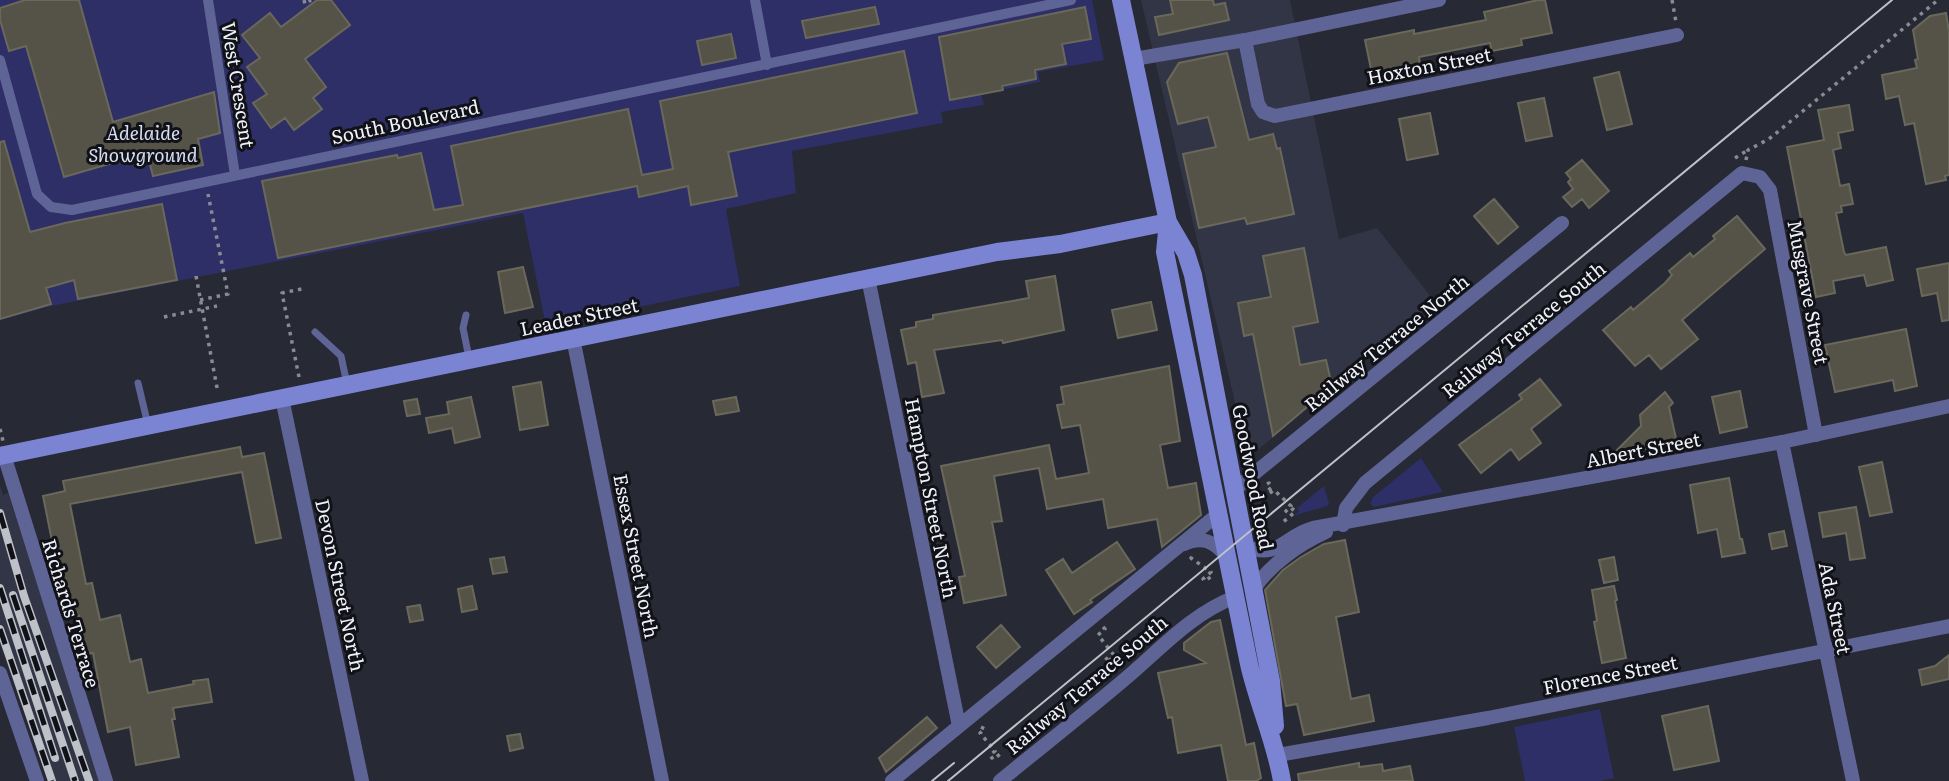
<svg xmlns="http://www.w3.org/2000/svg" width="1949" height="781" font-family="Literata,serif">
	<rect width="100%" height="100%" fill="#272934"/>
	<path fill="#323545" d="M1141,0H1290L1339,239L1377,228L1435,302L1248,458Z
		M0,485L3,495L8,493L101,781H48L0,644Z"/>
	<path fill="#2d2f66" d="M0,0H1092L1104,60L1038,72L1040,82L981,94L984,105L941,112L943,123L792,151L796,193L726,209L740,286L546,326L523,213L51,306L0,320Z
		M1421,458L1443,492L1374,507L1370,504L1373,497Z
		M1324,486L1329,504L1327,506L1293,516L1299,511L1297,508Z
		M1600,709L1614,778L1600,781H1525L1514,727Z"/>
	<path fill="#555347" stroke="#69685b" stroke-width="2" d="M25,0H79L113,122L214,92L220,133L198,139L203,165L153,176L147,153L64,177L26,46L9,51L0,20V8Z
		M317,0H331L350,25L305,59L326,87L313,98L322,109L294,130L285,118L271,128L253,103L267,94L247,67L260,58L242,35L270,13L281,27Z
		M1170,0H1213L1214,5L1225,3L1229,20L1159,35L1155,17L1173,14Z
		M1538,0H1545L1552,33L1521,39L1522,45L1492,51L1490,43L1419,57L1420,65L1372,74L1365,40L1414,30V34L1486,20L1484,12Z
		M875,7L879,24L806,38L802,21Z
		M1085,7L1091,39L1062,44L1066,64L1035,70L1036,79L1002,86L1003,90L950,100L939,37Z
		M1946,13L1949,31V175L1945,176L1946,180L1926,184L1914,123L1905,125L1899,96L1886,99L1882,75L1917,68L1915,60L1918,59L1913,30L1930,16Z
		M731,34L736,58L702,65L697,41Z
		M904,51L917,113L728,152L737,196L691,205L688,186L639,197L637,186L278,258L262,181L397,155L398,158L421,153L434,210L463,205L451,146L628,109L642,175L673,169L660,101Z
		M1227,53L1249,140L1273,134L1277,149L1280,148L1294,214L1247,224L1245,218L1199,228L1183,154L1216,147L1208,117L1178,124L1167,82L1179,63Z
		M1619,72L1632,124L1607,130L1594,78Z
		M1544,98L1552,136L1526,141L1518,103Z
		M1849,105L1853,130L1838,133L1841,148L1833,150L1840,186L1849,184L1853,204L1841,206L1842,212L1836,213L1844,252L1846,255L1886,247L1893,280L1867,286L1864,275L1833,281L1835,293L1816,297L1787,147L1824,140L1818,110Z
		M1430,113L1438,154L1407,160L1399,119Z
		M4,141L30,232L65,223L162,204L177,280L78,299L74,280L46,288L51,304L0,319V142Z
		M1582,160L1609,191L1589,208L1582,199L1572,207L1563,197L1573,189L1568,182L1571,179L1566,173Z
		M1494,199L1518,227L1498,244L1474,216Z
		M1737,216L1765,249L1682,320L1698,339L1661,369L1649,355L1635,366L1603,330L1631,307L1633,310L1665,283L1672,275L1669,271L1690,253L1693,257L1715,239L1713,236Z
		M1304,248L1318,322L1293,327L1300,365L1326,360L1332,386L1273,436L1253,334L1244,336L1238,303L1271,297L1263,256Z
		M1949,263V320L1942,321L1937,293L1922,296L1917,269Z
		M523,267L533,307L505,313L498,272Z
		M1055,276L1064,330L1003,343L1002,340L934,350L944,393L922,397L916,362L908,364L901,330L916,327V322L933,319V315L1029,298L1026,281Z
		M1151,302L1157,330L1118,338L1112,310Z
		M1906,329L1917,386L1895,391L1893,380L1835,392L1825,345Z
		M1169,366L1180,441L1160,445L1168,488L1196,483L1201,515L1162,547L1157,519L1108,528L1103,499L1047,509L1039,468L994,476L1002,521L992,522L1006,595L964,603L959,577L965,576L941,466L1049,445L1056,479L1089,473L1080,425L1062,428L1057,405L1064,404L1061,387Z
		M1540,379L1561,405L1531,429L1541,443L1519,460L1511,449L1481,473L1459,445L1522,399L1519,395Z
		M541,382L548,425L520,430L513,387Z
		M1740,391L1747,427L1720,433L1712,397Z
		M1665,392L1673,403L1669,407L1677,443L1646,449V445L1615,452L1641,426L1640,415Z
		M471,397L480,437L455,443L452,428L429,433L426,418L449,414L447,402Z
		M736,397L739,411L716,415L713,401Z
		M417,399L420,414L407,416L404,401Z
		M240,447L242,457L264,453L281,538L256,543L242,472L70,504L86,584L92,583L100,620L120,615L130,662L141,659L148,693L194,684L193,681L208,679L212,702L173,708L175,719H172L179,757L136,765L130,727L108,732L93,653L87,654L79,616L74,617L66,579L60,581L43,496L65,491L63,481Z
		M1882,462L1892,512L1870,516L1859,467Z
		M1729,478L1740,539H1742L1745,553L1722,557L1717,529L1698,533L1690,485Z
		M1856,507L1865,558L1850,560L1846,533L1823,537L1819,513Z
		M1784,531L1787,546L1772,549L1769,534Z
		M1345,540L1359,612L1336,617L1351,699L1369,695L1374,721L1304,735L1297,704L1286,706L1265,590L1283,570L1301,557L1324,544Z
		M1117,542L1135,569L1090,600L1092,602L1074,614L1046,570L1063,559L1072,573Z
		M504,557L507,572L493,574L490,559Z
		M1614,557L1618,580L1604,583L1599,560Z
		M472,586L477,609L462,612L458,589Z
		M1614,586L1617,600L1615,601L1626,658L1602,663L1594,622L1597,621L1592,590Z
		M420,605L423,620L410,622L407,607Z
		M1220,620L1246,745L1254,743L1261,778L1256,781H1228L1221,745L1178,753L1172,717L1168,718L1158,673L1206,663L1184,650V643L1211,622Z
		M1001,625L1020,647L996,668L977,647Z
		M1949,655V679L1922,685L1919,670L1935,666Z
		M1708,706L1719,761L1674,770L1662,716Z
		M927,717L937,728L886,772L879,758Z
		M520,734L523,748L510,751L507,736Z
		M1359,763V767L1382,764L1383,771L1410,766L1413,781H1299L1298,774Z"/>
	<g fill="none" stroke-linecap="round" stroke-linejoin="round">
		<path stroke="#898b94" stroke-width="3.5" stroke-dasharray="3.5 5" stroke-linecap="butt" d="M304,0L305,4L311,0
			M1672,0L1676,22
			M1735,158L1748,150
			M1746,160L1748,150L1769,139L1938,0
			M196,276L218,393
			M200,300L228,294L208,194
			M164,317L217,306
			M299,377L282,293L306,288
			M0,429L3,441
			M1267,484L1269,483L1272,487L1264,494L1266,496L1274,490L1291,506L1286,511L1288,513L1293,509L1295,512L1282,523L1283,525
			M1192,557L1191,558L1211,572L1203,579L1205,581L1212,576L1214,578
			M1103,627L1105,629L1098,635L1113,654L1105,660L1107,662L1115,656L1121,664
			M981,727L985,729L980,733L995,751L990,755L992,758L997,754L1002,760"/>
		<path stroke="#5e6496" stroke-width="7" d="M466,315L463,328L469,358
			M315,332L341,356L347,384
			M138,383L148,425"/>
		<path stroke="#5e6496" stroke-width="10" d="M208,0L235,175
			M755,0L767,65
			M0,60L37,194L51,207L72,210L1071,0"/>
		<path stroke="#5e6496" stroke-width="14" d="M1245,40L1258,104L1263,112L1275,116L1677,35
			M1134,59L1245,40L1439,0
			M868,278L959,726
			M573,338L662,781
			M282,398L362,781
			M1782,442L1853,781
			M4,455L106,781
			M1234,490L1562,223
			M1343,525L1346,508L1365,483L1742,173L1760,177L1770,190L1816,435
			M1184,544C1202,536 1214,541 1226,556
			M1246,546C1278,561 1285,535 1313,528L1782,442L1949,406
			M1254,589C1270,564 1300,544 1326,532
			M0,673L37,781
			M1278,755L1488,718L1949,626
			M892,781L1217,515
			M1000,781C1044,745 1089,710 1132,673C1165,644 1194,613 1235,597"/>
		<path stroke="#7b84d3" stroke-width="18" d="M1121,0L1168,222L1165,252C1193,389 1220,526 1249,664C1258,704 1275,740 1282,781
			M1168,222L1186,253L1193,275L1271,681L1275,726
			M0,456L997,252L1060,244L1168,222"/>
		<path stroke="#bfc1c9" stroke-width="2" d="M932,781L954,763
			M948,781L1892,0"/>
		<defs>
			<path id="rail" d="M0,513L24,596L89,781
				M0,588L55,758
				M13,595L75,781
				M0,629L52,781"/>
		</defs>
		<use href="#rail" stroke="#bfc1c9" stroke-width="8"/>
		<use href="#rail" stroke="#111217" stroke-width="5" stroke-dasharray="16" stroke-linecap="butt"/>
	</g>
	<g text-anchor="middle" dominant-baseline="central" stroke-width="6" stroke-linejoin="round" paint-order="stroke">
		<g font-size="19" fill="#f0f2f9" stroke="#111217">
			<text transform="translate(1429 65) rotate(-11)">Hoxton Street</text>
			<text transform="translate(239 85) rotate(81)">West Crescent</text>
			<text transform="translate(405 121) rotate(-12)">South Boulevard</text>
			<text transform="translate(1809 292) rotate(79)">Musgrave Street</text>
			<text transform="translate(579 316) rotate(-12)">Leader Street</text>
			<text transform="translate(1523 329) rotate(-39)">Railway Terrace South</text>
			<text transform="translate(1386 342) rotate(-39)">Railway Terrace North</text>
			<text transform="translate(1643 449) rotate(-11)">Albert Street</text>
			<text transform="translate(1254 477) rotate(79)">Goodwood Road</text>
			<text transform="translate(932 498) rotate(79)">Hampton Street North</text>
			<text transform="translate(637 556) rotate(79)">Essex Street North</text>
			<text transform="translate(341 585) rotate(78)">Devon Street North</text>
			<text transform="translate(1836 608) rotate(78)">Ada Street</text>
			<text transform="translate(72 613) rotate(73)">Richards Terrace</text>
			<text transform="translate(1610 674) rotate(-11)">Florence Street</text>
			<text transform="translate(1086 684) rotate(-40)">Railway Terrace South</text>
		</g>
		<g font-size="19" font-style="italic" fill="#dadef3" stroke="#111217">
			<text x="143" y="132">Adelaide<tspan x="143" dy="22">Showground</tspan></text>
		</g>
	</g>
</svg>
